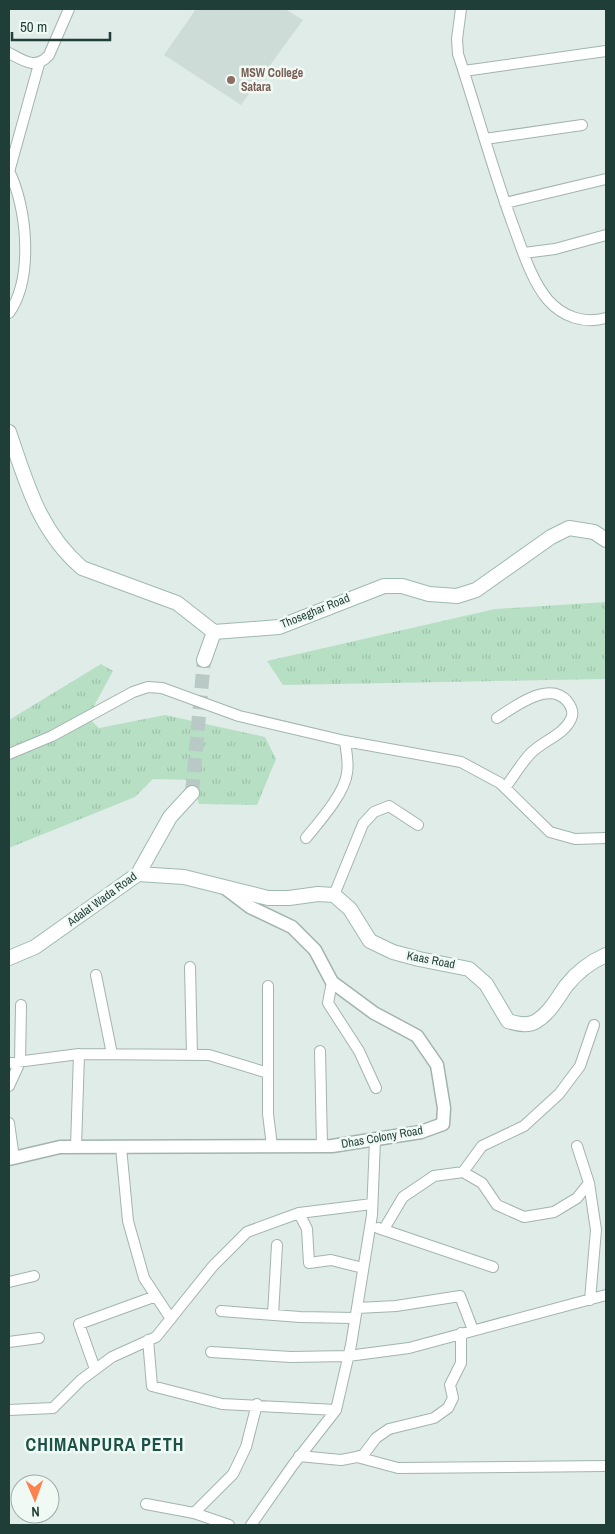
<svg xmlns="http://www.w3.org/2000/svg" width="615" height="1534" font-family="'Archivo Narrow',sans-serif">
	<defs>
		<pattern id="grass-tufts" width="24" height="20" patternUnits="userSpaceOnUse" patternTransform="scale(1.25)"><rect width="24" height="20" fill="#b7dfc4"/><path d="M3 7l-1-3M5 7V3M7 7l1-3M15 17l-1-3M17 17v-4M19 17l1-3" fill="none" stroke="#9dc0a9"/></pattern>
	</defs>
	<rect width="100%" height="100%" fill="#e0ece8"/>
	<path fill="#cedcd7" d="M196,9H285L303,20L241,105L164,55Z"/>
	<path fill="url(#grass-tufts)" d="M606,602V679L283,685L267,661L495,609Z
		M101,664L113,671L88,717L99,728L165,715L265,737L276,759L257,805L199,804L192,780L153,779L135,797L9,848V720Z"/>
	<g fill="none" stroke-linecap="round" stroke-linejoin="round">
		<path stroke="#b9c9c5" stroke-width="14" stroke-dasharray="14 7" stroke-linecap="butt" d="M192,793L204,660"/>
		<defs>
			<path id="minor" d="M461,9L457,39L458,54C477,111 492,168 513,225C522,249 531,280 548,300C563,317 584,324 606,318
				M9,53C24,61 36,70 49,55L69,9
				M464,71L606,51
				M485,139L582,125
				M9,171C27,207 34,278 9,313
				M9,172L39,64
				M505,203L606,179
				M524,253L555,249L606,235
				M497,718C514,707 549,680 567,701C571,706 574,713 571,719C564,735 542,741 530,754C521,764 513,777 505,788
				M9,754L52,736L133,692L148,687L162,688L239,716L345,741L461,762L500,783L550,832L575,839L606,838
				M306,838C319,822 345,793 347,773C349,762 346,751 345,741
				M334,895L363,824L374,812L389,806L418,825
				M190,967L192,1055
				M96,975L112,1054
				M332,982L328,1003L359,1051L376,1088
				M268,986V1114L272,1146
				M320,1051L322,1146
				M9,1063L79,1054
				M9,1086L20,1062L21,1005
				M9,1123L14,1158
				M76,1147L79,1054L209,1055L268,1073
				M121,1147L128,1221L144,1278L171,1319
				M463,1172L482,1146L524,1126L559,1094L580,1066L594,1025
				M589,1183L596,1230L590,1300
				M299,1213L307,1229L309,1263L331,1260L363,1268
				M378,1228L493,1267
				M384,1229L403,1197L434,1176L463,1172L482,1183L497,1205L524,1217L554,1212L577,1198L589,1183L577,1146
				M9,1282L34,1276
				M357,1308L396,1306L460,1296L473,1330
				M221,1311L300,1317L355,1318
				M273,1315L277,1245
				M148,1340L152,1386L222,1404L336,1410
				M9,1342L39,1338
				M211,1352L291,1357L348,1356L409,1348L606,1295
				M95,1369L79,1324L156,1296
				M9,1410L53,1408L81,1380L112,1357L156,1337L213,1266L247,1232L299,1213L372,1204
				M299,1456L341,1460L357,1457L364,1454L376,1438L389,1429L434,1418L448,1408L453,1398L450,1385L461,1363V1333
				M357,1457L398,1468L606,1466
				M146,1504L194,1513L229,1525
				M194,1513L233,1474L246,1447L257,1404
				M251,1525L293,1465L336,1410L351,1345L372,1215L375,1140"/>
			<path id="tertiary" d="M9,1159L60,1147L332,1146L421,1132L443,1124L444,1108L437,1065L417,1036L374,1013L332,982L315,950L292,927L250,907L225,888"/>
			<path id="secondary" d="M9,432C27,484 39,531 82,568L177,603L214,632L279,627L384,586H402L429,594L457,596L476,590L551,537L569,528L594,532L606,540
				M204,660L214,632
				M138,874L184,877L268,898H289L318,894L334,895L350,909L370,941L393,952L419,959L469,969L486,984L508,1021C517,1024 527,1026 535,1022C549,1014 557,999 566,986C577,972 590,962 606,955
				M9,958L35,947L138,874L170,817L192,793"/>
		</defs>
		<use href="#minor" stroke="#a2b4b0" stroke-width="12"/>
		<use href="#tertiary" stroke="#a2b4b0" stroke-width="15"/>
		<use href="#secondary" stroke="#9eb9b1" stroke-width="16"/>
		<use href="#minor" stroke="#fff" stroke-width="10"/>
		<use href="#tertiary" stroke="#fff" stroke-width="12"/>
		<use href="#secondary" stroke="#fff" stroke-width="14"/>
	</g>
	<circle fill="#8d6e63" stroke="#f1f9f5" stroke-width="2" cx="231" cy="80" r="5"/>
	<g text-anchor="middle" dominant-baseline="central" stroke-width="5" stroke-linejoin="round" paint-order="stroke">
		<g font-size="12" font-weight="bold" fill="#785e54" stroke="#f1f9f5" text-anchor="start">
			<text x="241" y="73">MSW College<tspan x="241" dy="14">Satara</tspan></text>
		</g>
		<g font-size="12" fill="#1f3e38" stroke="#f1f9f5">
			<text transform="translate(315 611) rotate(-22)">Thoseghar Road</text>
			<text transform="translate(102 899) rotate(-36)">Adalat Wada Road</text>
			<text transform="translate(431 960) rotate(11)">Kaas Road</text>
			<text transform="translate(382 1137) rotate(-10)">Dhas Colony Road</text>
		</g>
		<g font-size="18" font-weight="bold" letter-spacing="1" fill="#1a5247" stroke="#f1f9f5">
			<text x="105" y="1444">CHIMANPURA PETH</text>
		</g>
	</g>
	<rect width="615" height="1534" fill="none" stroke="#1f3e38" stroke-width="20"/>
	<g transform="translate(35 1499) rotate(178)"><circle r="24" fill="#f1f9f5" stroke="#9daea9"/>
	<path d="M0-4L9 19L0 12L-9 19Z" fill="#fd824e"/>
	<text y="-8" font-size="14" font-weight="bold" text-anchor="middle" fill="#1f3e38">N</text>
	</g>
	<path d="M12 32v8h98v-8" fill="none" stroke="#1f3e38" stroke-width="2.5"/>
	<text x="20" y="32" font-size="15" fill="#1f3e38" stroke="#f1f9f5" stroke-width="4" paint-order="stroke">50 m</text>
</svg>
